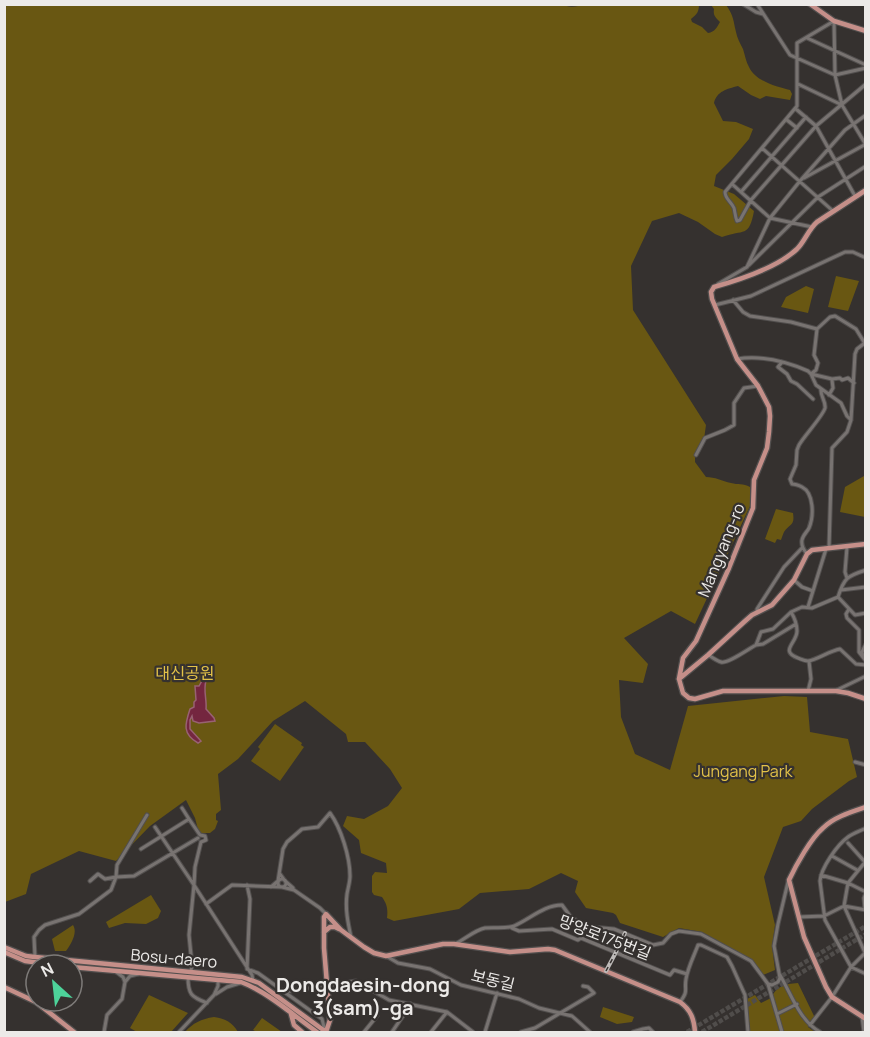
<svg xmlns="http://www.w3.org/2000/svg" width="870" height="1037" font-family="Manrope,'Noto Sans KR',sans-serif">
	<rect width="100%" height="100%" fill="#35312f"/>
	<path fill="#695712" d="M563,4C567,8 578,7 583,4H699C699,12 697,14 691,19L692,22L702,27L708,33C715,32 717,27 720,22C715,17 713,15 714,9L711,5H726C734,16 733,20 736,32C737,38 740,43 743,49C745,55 746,62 749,67C755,81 777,87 790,90L792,94L790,100L766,96L760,99L751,95L738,86C727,89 717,91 714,103L723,121L736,122L753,129L749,139L732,159L716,175L714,186L734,194L754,211C749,238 744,229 722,237L715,234L698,222L679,213L652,221L631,266L633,310L706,425L704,439L695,455V462L706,477C715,477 722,481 731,483C738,485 743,483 750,487V506L695,624L671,611L624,638L648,664L643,683L619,680L621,717L635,754L670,770L688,706L784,696L807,697L810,732L848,739L857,777L849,781L812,809L801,821L783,827L764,877L775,925L772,946L775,970L763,975L750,959L702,932L679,928L663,937L620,923L616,915L613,913L586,908L575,892L578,881L561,873L529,889L480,893L459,909L394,921L387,918C388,909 387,904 382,897L374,895L372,892V876L375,872L387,873L386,863L361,853L359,840L343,826L347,816L364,819L388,806L402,788L390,769L365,742H348L346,734L305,701L273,721L238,759L218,774L221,810L216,814V820L218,821L215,829L210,833H199L195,818L186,800L150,826L116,861L79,851L31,874L26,894L5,902V5Z
		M836,276L859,281L848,311L828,307Z
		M806,286L814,289L808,313L781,307L786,297Z
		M864,476H866L865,517L840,512L845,487Z
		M776,509L793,513C795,526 790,523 784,532C783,534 782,537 781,540L777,539L775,543L765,539Z
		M275,724L302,743L301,745L304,747L280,781L251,761L260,749L258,747Z
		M151,895L161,911L158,918L146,924L125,923L109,928L106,922Z
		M73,925C78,933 71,944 66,951H55L52,939Z
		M798,983L815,1018L808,1027L815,1032H750L747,999L755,995L761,1003L771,998C777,986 784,984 798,983Z
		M149,995L188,1013L171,1032H137L130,1028Z
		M603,1007L634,1017L632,1022L617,1024L600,1017Z
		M214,1017C226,1019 232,1022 238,1032H185C193,1023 201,1019 214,1017Z
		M262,1018L282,1032H257L253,1030Z"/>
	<path fill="#74263f" stroke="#986172" stroke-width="1.5" d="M203,679L206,681C203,690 207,699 206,709L214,718L215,721L199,723L193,721L192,716L190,720V729L201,741L198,743C182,734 185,724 190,709L194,707V702L196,700L195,686H199Z"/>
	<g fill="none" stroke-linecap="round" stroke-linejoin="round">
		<path stroke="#504d4b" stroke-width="4.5" stroke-dasharray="4.5 2" stroke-linecap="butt" d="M687,1032L866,926
			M702,1032L866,934"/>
		<defs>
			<path id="minor" d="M743,4L756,12L763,14
				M757,4L790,55L835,75L866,68
				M807,38L866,65
				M798,84L842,105
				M866,84L816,126L751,200L740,220L737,221C735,216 735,212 734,208C731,201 725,199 725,192L797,106V43L834,21L835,75L842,105L866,145
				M796,109L816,126L855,196
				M787,120L797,128
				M762,148L833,211
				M804,178L866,144
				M732,184L770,218L812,227
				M741,192L806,117
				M749,265L818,197L866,166
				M718,284L747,267L770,218L800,181L845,130L866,115
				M733,300L743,312L750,316L791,322L817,329L830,317L835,316L856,329L864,342
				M715,305L751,296L845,252H853L866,258
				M737,359C762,355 785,361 808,371L811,374L816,385L841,403L847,416L851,420
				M782,362L778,367L787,374L791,381L797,384L813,399
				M811,374L816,370L818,363L814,355L817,329
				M811,374L832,379L840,378L842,380L848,378L854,383
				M829,395L833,388L832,380
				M696,455L705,438L725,430L734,425V403L744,388L758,386
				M847,547L845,572L847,578
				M829,548L832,448L847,432L851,420L855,354L857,349L866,342
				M807,554C804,550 801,546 802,540C803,535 807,532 809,528C814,516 814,493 802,487C800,486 794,484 792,484L790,479L796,465L797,450L799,445C804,436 823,416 825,408C826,401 820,396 821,389
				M794,580L802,587L813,591
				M841,590L866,587
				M838,597L855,615L866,613
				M808,607L826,549
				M849,609L846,614L847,618L859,630V652L866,661
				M791,612C794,617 797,625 797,631C797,643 779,651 798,658C801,659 804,661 808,661C817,660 829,651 840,649L856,664L866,665
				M757,613V609L784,567L802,548
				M756,645L763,644L796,624
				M708,655C712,657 717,661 721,662C728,664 748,649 756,645L761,632L773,629L791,612L802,607L812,608L838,597C844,578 847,576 866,570
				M863,656L862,652L866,644
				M837,690L866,676
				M808,691L811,679L809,661
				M855,762L866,765
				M189,819L200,835L205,836L206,840L201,842
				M155,827L194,885L189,935L192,965L191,971
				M866,828C860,831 853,833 848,837C837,845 821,868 820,881L825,920L851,967L866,974
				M201,842L195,867L194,885L252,975L253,981
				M848,843L865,862
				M141,849L189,819L182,808
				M832,856L857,870
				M866,861L848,883L844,906L866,955
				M280,874L285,881L293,888
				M821,875L848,883L866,892
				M278 883a4 4 0 1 1 8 0a4 4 0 1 1-8 0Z
				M90,881L98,874L105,879L116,877L117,865L147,815
				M247,885L250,899L247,969L258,973L322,1019L325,1031
				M271,887L278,881L283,849L287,842L302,829L318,827L330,813C341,828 350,857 350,876C350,882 348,888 347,894C345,909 348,923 351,937
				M206,904L232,885L282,887L294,890L320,908L326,914
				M865,909L864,898L866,893
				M799,917L824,916L844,906L866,910
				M512,928L519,931L552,929L578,940L581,938L670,975L674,970L687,974
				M455,944C465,939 475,930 485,928C495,927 505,929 514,926C530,919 544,905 562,905L570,916L580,923L592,927L614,929L653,945L663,943L671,934L679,931L701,934L751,961L768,984L772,985L778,982L780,978L774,946L778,924L788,882
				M35,957L34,937L39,930L45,925L79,914L111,890L116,877L134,876L198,838
				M388,957L398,963L430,969L461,985L519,999L539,1008L572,1016L590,1032
				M115,971L123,977L125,982
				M780,975C791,994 800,1021 820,1032
				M188,977C188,994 191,997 207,1003
				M768,984L782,1032
				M284,992L356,981L389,1000L447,1012L473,1032
				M216,994L227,987L240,983
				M680,1002C689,990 684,991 686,979C688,967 694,956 698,945H701L727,957L732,966L745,995L748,1032
				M777,1014L797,1004
				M862,1017L864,1032
				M810,1025L832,997L851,967L864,954
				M104,1032L107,1015L122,999L125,982L130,976L138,974
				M179,1032L214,995L218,986V980
				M364,1032L377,1016
				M392,1032L411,1004
				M431,1032L447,1012
				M485,1032L497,993
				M521,1032L535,1028L594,993L588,987L583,986
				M633,1032L643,1029L649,1028L653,1032"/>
			<path id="major" d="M810,4L834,21L866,31
				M866,190L817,222C808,230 805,241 797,249C778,267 739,280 714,287L711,292L712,299L737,359L758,386L769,407L770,416L769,432L767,448L754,480L753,508L729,568L696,641L683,658L679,679L683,693L689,698L695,699L723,691H836L848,693L866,699
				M679,679L708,655L744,622L752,615L772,605L794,580L807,554L812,550L866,544
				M866,807C851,812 834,817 823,828C811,838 796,865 789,880L804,937L826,987L832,997L866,1019
				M324,932L330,927H335L339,929
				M4,947L26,956L35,957L242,977L259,983L326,1032
				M4,952L25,961L56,965
				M72,967L241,982C268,992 294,1016 317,1032
				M4,987L36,1002L74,1032
				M291,1014L294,1025L302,1032
				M326,1032L330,1020L324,948V917L326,914L341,930L364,947L374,953L386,956L443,944H454L510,952L548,949L555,950L680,1002C691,1010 694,1019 695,1032"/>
		</defs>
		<use href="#minor" stroke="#524f4e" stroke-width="5"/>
		<use href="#major" stroke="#524f4e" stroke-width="7"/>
		<use href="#minor" stroke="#787371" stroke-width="3"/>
		<use href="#major" stroke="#c58f89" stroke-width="4.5"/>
		<defs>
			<path id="rail" d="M616,952L625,933
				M606,971L615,954"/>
		</defs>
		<use href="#rail" stroke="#bebbb9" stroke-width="4"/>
		<use href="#rail" stroke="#35312f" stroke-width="1.5" stroke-dasharray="4.5" stroke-linecap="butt"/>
	</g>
	<g text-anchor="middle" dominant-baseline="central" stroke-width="4.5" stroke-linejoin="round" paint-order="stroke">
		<g font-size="16" fill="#eceae8" stroke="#35312f">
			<text transform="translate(721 550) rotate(-68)">Mangyang-ro</text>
			<text transform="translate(605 937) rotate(21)">망양로175번길</text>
			<text transform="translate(174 958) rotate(5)">Bosu-daero</text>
			<text transform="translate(493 980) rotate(14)">보동길</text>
		</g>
		<g font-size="16" fill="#e3c248" stroke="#35312f">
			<text x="185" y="673">대신공원</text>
			<text x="743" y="771">Jungang Park</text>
		</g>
		<g font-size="20" font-weight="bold" fill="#eceae8" stroke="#35312f">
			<text x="363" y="984">Dongdaesin-dong<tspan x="363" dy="23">3(sam)-ga</tspan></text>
		</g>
	</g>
	<rect width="870" height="1037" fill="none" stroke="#eceae8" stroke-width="12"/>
	<g transform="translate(54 983) rotate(333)"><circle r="28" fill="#35312f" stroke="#7e7b79" stroke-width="1.5"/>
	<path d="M0-4.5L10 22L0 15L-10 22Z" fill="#4dd39a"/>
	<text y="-9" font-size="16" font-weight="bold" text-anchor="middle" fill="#eceae8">N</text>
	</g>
</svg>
